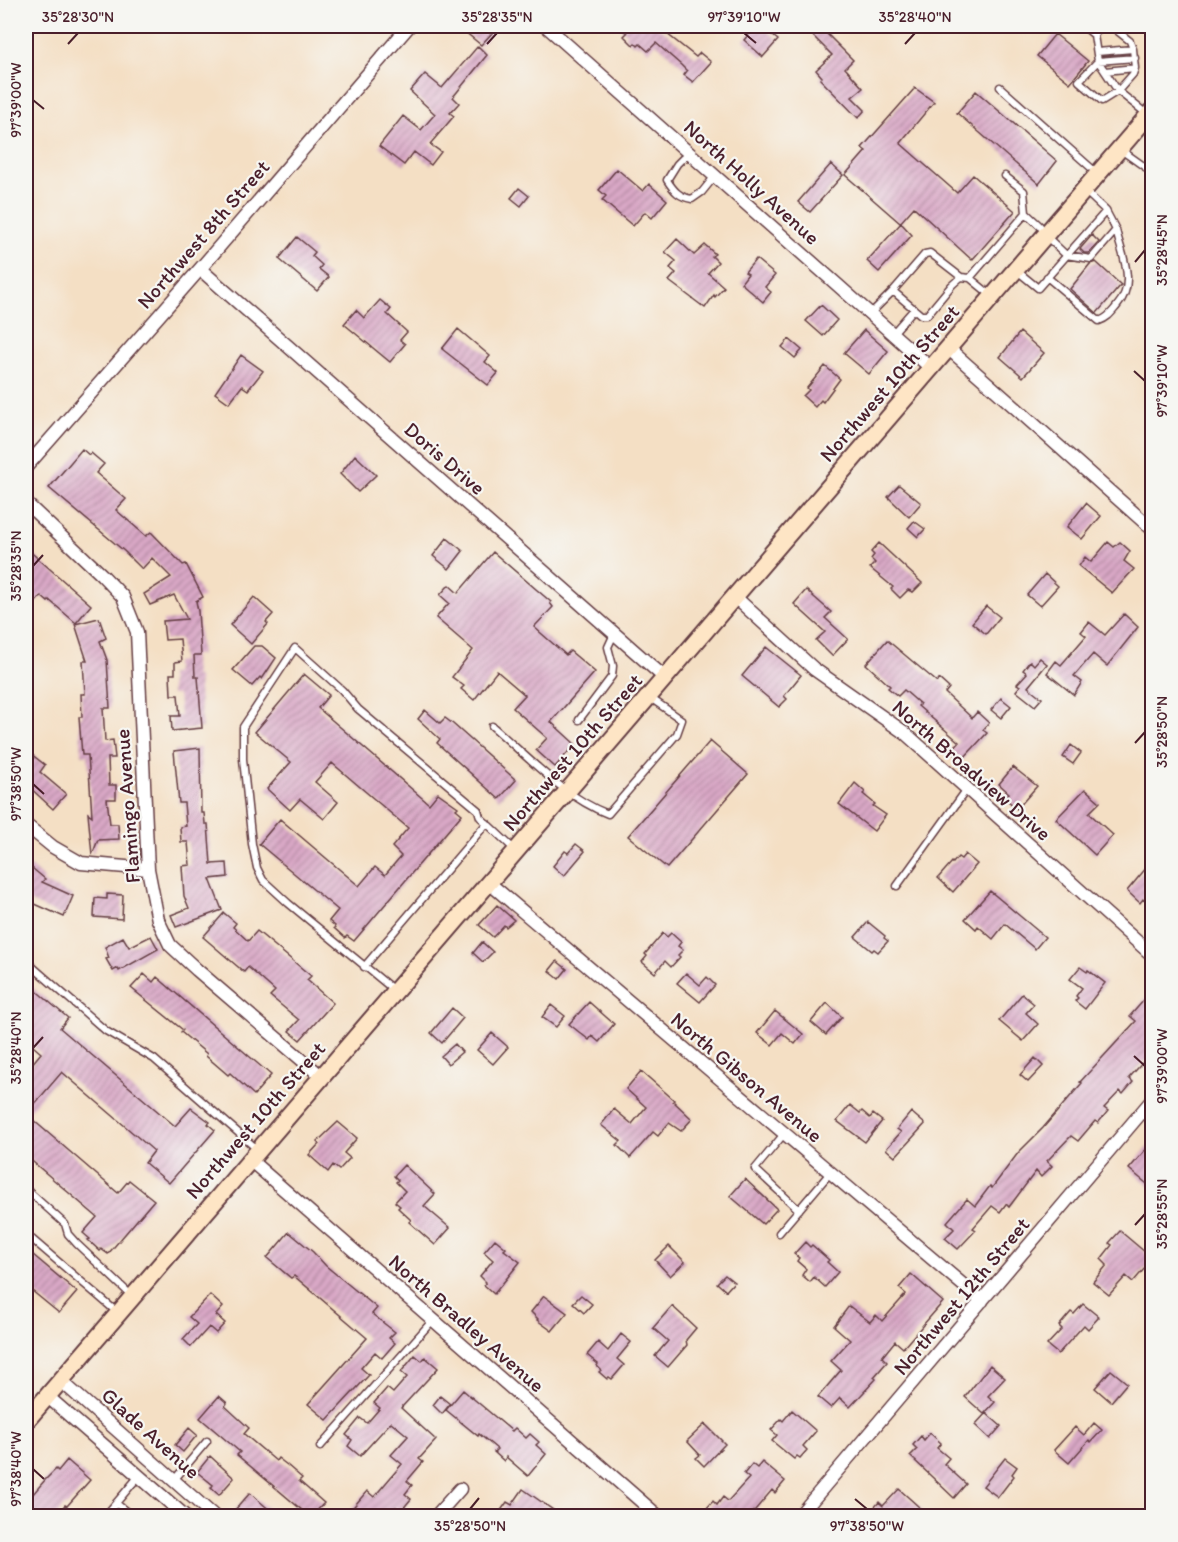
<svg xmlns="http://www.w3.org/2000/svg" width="1178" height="1542" font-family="Itim,sans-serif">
	<defs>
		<pattern id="building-hatch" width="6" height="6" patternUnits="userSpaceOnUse" patternTransform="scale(1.5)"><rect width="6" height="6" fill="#d9a8c6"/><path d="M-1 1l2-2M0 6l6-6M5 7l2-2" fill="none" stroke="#b288a1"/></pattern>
	</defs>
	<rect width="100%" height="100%" fill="#f6f6f2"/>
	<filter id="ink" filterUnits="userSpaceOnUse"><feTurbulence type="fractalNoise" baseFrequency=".0167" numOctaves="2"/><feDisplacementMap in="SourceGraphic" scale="12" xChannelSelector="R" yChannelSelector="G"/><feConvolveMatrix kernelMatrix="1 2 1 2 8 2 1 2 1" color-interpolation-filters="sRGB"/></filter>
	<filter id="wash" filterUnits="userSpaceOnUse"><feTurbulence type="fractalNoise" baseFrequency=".008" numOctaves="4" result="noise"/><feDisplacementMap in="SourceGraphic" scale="24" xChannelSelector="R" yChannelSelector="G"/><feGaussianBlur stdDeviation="1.35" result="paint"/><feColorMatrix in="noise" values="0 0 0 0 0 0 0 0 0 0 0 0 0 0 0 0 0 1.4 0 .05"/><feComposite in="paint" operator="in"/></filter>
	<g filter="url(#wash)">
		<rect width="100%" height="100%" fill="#f4dfc4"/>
		<g id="blocks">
			<path fill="url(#building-hatch)" d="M458,26H484L492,33L481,45Z
				M618,26H657L696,57L700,53L711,62L693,82L684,75L687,71L681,65L656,43L648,51L640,44L638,46L635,43L633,45L624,36L627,33Z
				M756,26H761L778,40L763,57L744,40Z
				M820,27L853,60L845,68L863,88L852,97L865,110L858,118L820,79L822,77L816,70L832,55L812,35Z
				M1055,34L1088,61L1070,83L1037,56Z
				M478,46L487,55L453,97L459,103L450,113L454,116L430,144L441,152L431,165L414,152L404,165L379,146L403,116L421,130L435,114L410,91L425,74L442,88Z
				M915,88L934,102L900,143L957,193L973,175L1015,211L972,260L914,207L900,223L845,175L866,151L862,148Z
				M976,91L1057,161L1039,184L957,113Z
				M831,164L843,175L810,212L798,202Z
				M617,169L643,191L649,184L667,200L652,218L645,212L633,226L602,200L606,196L599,190Z
				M519,188L529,196L521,206L511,198Z
				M901,223L912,235L879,272L867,261Z
				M1092,235L1099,242L1089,253H1084L1080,249Z
				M297,237L315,252L312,256L322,265L319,269L329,277L317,291L279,259Z
				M677,239L694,255L705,245L715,254L712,256L718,262L708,273L724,287L715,297L714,295L705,308L669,281L676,273L670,268L676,261L665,252Z
				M756,259L775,275L765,287L771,292L763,302L741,283L748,274L745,272Z
				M1096,262L1121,285L1097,313L1070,289L1090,264Z
				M380,300L391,309L387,314L407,332L400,340L405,344L390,362L344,324L356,310L364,318Z
				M821,305L837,320L823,336L806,321Z
				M458,329L490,356L485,362L498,373L488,385L442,349Z
				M864,330L888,351L869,374L844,353Z
				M1020,332L1044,353L1023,377L1000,357Z
				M789,339L802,350L795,358L782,347Z
				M241,355L263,371L248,390L242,386L229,403L215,393Z
				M825,366L840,379L823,402L821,400L815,407L803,396L809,390L807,388Z
				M82,449L89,455L91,453L104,464L96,473L126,499L116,510L146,536L151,532L183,565L186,564L203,597L196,601L198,611L201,655H194L195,677H198L202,728L172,731L171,716H180L178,695H171L170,674H175V662L182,661L180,639L165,640L163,621L187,619L174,595L150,605L144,594L171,577L152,558L142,569L124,551L49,488Z
				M355,455L376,475L358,492L340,474Z
				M899,485L921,503L909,517L888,497Z
				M1086,503L1101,516L1082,539L1067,527Z
				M914,521L925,529L918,537L908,528Z
				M447,538L463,551L449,569L433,556Z
				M1108,542L1114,547L1120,542L1130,551L1124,561L1134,569L1112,593L1079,566L1085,557L1091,562Z
				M879,543L922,583L913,592L908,590L900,598L891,589L893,587L870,568L875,563L871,559L874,555L871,552Z
				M26,548L91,605L76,623L49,600L48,602L41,596L34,604L26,597Z
				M493,552L551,602L550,603L553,607L534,627L566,655L570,651L595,672L551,722L575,744L555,767L536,750L547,738L513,708L525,695L497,671L474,700L461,689L464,686L452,677L473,650L436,618L449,603L440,595L449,585L458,593Z
				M1045,574L1058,586L1040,606L1027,595Z
				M806,590L831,612L825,618L848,639L832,656L816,640L825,632L794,604Z
				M254,597L273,614L266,622L268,624L251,644L230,625Z
				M986,606L1000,617L986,634L972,623Z
				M1124,614L1138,627L1107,666L1093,654L1074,676L1082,682L1074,695L1047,673L1056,661L1061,665L1086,636L1081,632L1089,622L1105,635Z
				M99,618L106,638L100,641L107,660L110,708H103L105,741L113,740L115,758H108L109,785H116V799H107L110,824H118L119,839L98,840L92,855L88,813L92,816L88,755H82L79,717H82L81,694H85L83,661H87L75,624Z
				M887,640L937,682L939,679L949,688L945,693L972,718L977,712L989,723L983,730L987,733L962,760L951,751L959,742L918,706L920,704L904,690L898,696L888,688L890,686L866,664Z
				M254,646H262L276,658L262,679L260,677L252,686L233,670Z
				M766,647L801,675L784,696L787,699L779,707L742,676Z
				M1040,658L1047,664L1028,687L1042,698L1035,706L1016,691L1020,686L1017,684L1027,673L1023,670L1030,661L1034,665Z
				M304,674L329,695L318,708L429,804L438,793L458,807L456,809L462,814L354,941L347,936L345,938L334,928L335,926L329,921L338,910L259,844L280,819L359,886L375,867L385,875L401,856L392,847L408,828L332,763L315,782L338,802L324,819L300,799L290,810L267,789L291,762L255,732Z
				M1001,698L1011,706L1001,718L991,710Z
				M425,710L440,723L445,718L453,724L516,780L499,799L437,743L440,739L418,719Z
				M710,741L748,774L667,868L628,836Z
				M1071,745L1081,753L1073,764L1063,757Z
				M200,748L201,813H204L205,824H208L211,864L227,863L228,877L210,879L222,910L176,927L171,915L189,908L184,896L182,866L190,865L188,842H181L180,827L186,826L184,803H179L174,751Z
				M26,750L45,765L40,772L66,794L53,809L26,784Z
				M1013,767L1037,786L1017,809L1005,798L1009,793L999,784Z
				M855,783L865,792L863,794L875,804L873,806L886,815L874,831L839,804Z
				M1085,789L1100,802L1089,813L1113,835L1095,855L1056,819Z
				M576,844L585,851L564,876L553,866L565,851L568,853Z
				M965,854L977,864L953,892L938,878L952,862L953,863L958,857L961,859Z
				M1152,861V907L1143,899L1140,903L1127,891Z
				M26,863L45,879L42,882L73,896L64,917L26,900Z
				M990,891L1045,937L1035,949L1005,924L993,939L978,926L976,929L965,919Z
				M107,894L123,895L122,919L94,917L95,898L107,899Z
				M497,905L514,920L506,927L504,925L493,937L479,925Z
				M224,913L236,923L233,927L248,941L257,931L311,976L307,980L333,1003L300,1040L289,1031L299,1020L270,996L275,991L248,967L244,972L203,937Z
				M868,922L885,936L884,938L888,941L878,952L874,949L872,951L855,937Z
				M663,933L667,937L671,933L681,942L678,946L683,950L678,955L680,957L671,967L665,961L655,973L642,962L647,956L645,954Z
				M151,936L158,949L119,971L118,968L113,971L106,959L109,958L105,947L123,937L129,947Z
				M482,942L493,952L483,962L473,953Z
				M557,961L567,969L559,979L549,971Z
				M1080,967L1087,972L1088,970L1105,983L1085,1009L1075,1001L1078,998L1076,996L1082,988L1070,979Z
				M686,973L700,985L707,977L715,985L700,1002L677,983Z
				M144,974L153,982L157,977L271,1075L254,1095L230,1073L228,1075L206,1056L207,1054L181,1032L183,1030L131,988Z
				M26,982L68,1018L60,1028L175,1126L191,1108L210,1122L208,1124L215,1130L169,1183L145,1163L154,1151L62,1072L26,1114L118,1193L129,1180L154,1200L108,1254L101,1249L100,1251L88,1240L90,1239L83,1233L97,1217L26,1156V1071L41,1053L26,1040Z
				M1152,991V1066L1145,1060L1129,1078L1133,1082L1123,1094L1120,1091L1104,1108L1108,1111L1098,1123L1095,1121L1078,1141L1071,1136L1047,1161L1052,1166L1041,1177L1036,1171L1009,1207L1006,1204L1000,1212L992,1206L973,1228L976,1230L958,1249L945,1238L954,1229L947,1222L967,1199L975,1206L990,1186L992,1188L1018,1153L1043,1128L1082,1083L1080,1082L1136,1021L1130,1016Z
				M1022,994L1034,1004L1026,1013L1038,1024L1023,1041L999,1021Z
				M589,1002L614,1024L599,1042L592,1036L589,1040L569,1024Z
				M827,1003L842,1017L826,1035L811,1022Z
				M551,1005L565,1016L556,1027L542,1017Z
				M452,1008L463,1018L442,1043L431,1033Z
				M775,1011L803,1034L795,1044L782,1033L772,1045L757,1033Z
				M492,1033L508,1047L493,1064L477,1050Z
				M455,1044L462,1052L448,1064L441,1056Z
				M1035,1058L1043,1066L1028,1082L1020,1075Z
				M641,1071L674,1100L673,1101L692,1119L681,1131L669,1123L658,1136L653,1132L630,1158L617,1145L621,1141L601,1125L614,1109L632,1124L646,1107L626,1089Z
				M850,1105L860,1113L862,1111L870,1118L873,1114L882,1121L865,1142L837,1121Z
				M911,1112L925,1124L895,1157L886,1149L901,1132L897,1129Z
				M338,1122L357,1138L344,1153L350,1158L339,1170L333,1165L328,1172L309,1155L319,1144L317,1142Z
				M1152,1142V1188L1129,1169Z
				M404,1165L435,1194L424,1206L450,1228L435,1245L409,1222L411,1220L398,1208L400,1206L395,1202L405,1191L396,1182L398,1180L394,1176Z
				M745,1179L777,1209L763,1224L730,1196Z
				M1120,1231L1152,1258V1274L1145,1268L1133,1282L1126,1276L1109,1295L1093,1282L1107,1265L1101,1259L1112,1245L1109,1243Z
				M289,1232L313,1252L326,1266L377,1308L372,1314L395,1332L389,1338L395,1343L382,1358L375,1352L361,1368L369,1375L327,1420L308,1404L367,1338L294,1276L291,1278L267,1258Z
				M495,1239L506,1248L504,1250L520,1262L494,1294L484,1285L486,1282L480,1276L493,1260L484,1252Z
				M805,1242L810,1247L812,1245L829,1260L827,1262L838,1272L825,1287L814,1277L810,1282L802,1275L806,1269L797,1261L799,1258L794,1254Z
				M669,1246L685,1262L670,1276L655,1260Z
				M26,1249L77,1292L59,1313L26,1286Z
				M911,1274L943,1302L903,1348L895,1341L882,1357L887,1362L874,1377L876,1379L850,1407L840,1398L831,1408L818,1397L841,1370L831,1361L850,1340L834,1326L849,1306L870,1322L876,1315L882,1321L906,1294L899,1288Z
				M725,1275L734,1282L726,1291L717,1283Z
				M210,1295L223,1307L216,1315L225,1323L216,1333L209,1327L191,1347L183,1339L197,1324L189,1317Z
				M581,1295L592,1304L584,1313L573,1303Z
				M544,1296L567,1313L552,1331L537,1320L538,1319L531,1312Z
				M1083,1304L1099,1317L1088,1329L1084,1325L1058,1354L1047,1345L1062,1329L1059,1326L1071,1312L1074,1314Z
				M672,1306L696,1328L686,1340L687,1345L668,1367L655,1356L668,1341L653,1328Z
				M621,1334L631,1342L617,1359L624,1365L612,1379L609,1377L607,1379L599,1372L601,1370L597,1366L598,1364L587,1355L598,1342L608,1351Z
				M415,1355L422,1361L425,1357L438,1368L401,1408L436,1440L419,1459L423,1462L407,1481L412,1485L405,1494L411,1499L401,1511L396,1507L388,1516H355L350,1511L367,1491L374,1497L402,1464L391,1455L408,1436L391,1422L360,1456L348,1446L352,1440L346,1435L360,1418L367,1423L380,1408L374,1403L387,1388L393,1393L407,1377L401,1372Z
				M990,1365L1005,1378L988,1396L995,1402L984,1414L965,1397Z
				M1111,1370L1127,1383L1111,1402L1095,1388Z
				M463,1390L512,1431L515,1428L526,1438L530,1434L539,1442L536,1445L546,1454L528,1476L506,1457L504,1461L494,1452L497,1449L479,1434L478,1436L446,1410Z
				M219,1396L227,1403L225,1406L249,1428L244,1434L276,1461L278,1458L287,1465L302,1478L299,1481L324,1503L312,1516H309L237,1455L240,1452L200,1418Z
				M440,1396L450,1404L442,1414L433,1405Z
				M792,1410L816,1431L803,1446L807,1450L800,1458L797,1456L794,1459L772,1441L777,1435L771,1430L781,1419L783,1421Z
				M986,1413L1001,1426L990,1439L975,1425Z
				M1094,1423L1102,1430L1091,1442L1089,1440L1069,1463L1054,1450L1075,1427L1084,1435Z
				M705,1424L725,1444L704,1466L696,1458L700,1455L687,1441Z
				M189,1428L197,1435L183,1452L175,1445Z
				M930,1433L941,1443L937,1448L949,1458L944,1464L966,1484L954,1498L910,1456L917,1449L913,1445L921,1436L924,1440Z
				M210,1456L234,1478L219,1495L211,1488L213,1485L197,1472Z
				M1005,1458L1017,1467L1012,1474L1014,1476L998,1497L983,1486Z
				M67,1460L90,1480L67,1506L65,1505L55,1516H26V1502L45,1480L56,1469L58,1471Z
				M762,1462L785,1481L775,1493L772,1490L750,1516H700L713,1501L717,1505L723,1497L728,1501L749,1478L744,1474L752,1464L757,1468Z
				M523,1489L553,1510L549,1516H497L507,1502L512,1505Z
				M899,1489L929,1516H867L879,1502L883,1506Z
				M250,1493L265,1506L277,1516H243L235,1510Z"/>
		</g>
	</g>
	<g filter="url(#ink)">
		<use href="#blocks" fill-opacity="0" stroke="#643c42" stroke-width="1.5"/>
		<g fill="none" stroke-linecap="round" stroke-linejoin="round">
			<defs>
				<path id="lane" d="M1083,26L1094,35
					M1102,26L1094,35L1098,61L1118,91L1148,115
					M1111,26L1130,41L1133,49L1135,68L1133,74L1118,91L1102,101L1079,81L1098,61L1135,58
					M1097,52L1133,49
					M1105,71L1135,68
					M1000,87L1098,174
					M1121,150L1152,172
					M688,153L677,164L667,180C674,191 679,197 692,199L702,192L715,176
					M1005,176L1024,191L1026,213L1040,226L1046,236L1066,255L1091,259L1116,230L1106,211
					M1016,270L1038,288L1106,211L1086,192
					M961,277L930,253L925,254L893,291L921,315H927L952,285L961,277L970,278L992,296
					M1047,277L1099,321C1108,318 1111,313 1117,306C1137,283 1122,256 1116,230
					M970,278L1026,213
					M870,314L893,291
					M893,333L914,309
					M579,720L612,676L613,666L608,647L614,634
					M492,726C527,756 565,798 608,814L677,734L682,720L649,697
					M897,886L967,789
					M26,961L106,1031L154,1059L258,1150
					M364,967L487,823
					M395,991L288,903L263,880L257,868L252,844L243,759V727L295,648L342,690L358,709L478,810L480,817L516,851
					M784,1134L755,1169L799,1210
					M26,1189L65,1224L68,1234L77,1244L132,1296
					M779,1233L830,1173
					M26,1234L118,1313
					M320,1447L433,1320
					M174,1480L207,1441
					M117,1504L132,1516
					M105,1516L139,1476"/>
				<path id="street" d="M546,26L931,368
					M200,269L665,678
					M948,348L1152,529
					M26,467L200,269L409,26
					M26,503L102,575L123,597L137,632L148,869L158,920L170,945L197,970L322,1077
					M735,597L814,669L905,733L1152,955
					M26,825L53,847L81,863L148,869
					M488,882L982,1301
					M250,1160L658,1516
					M60,1380L214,1516
					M47,1396L185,1516
					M436,1516L460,1489
					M799,1516L1152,1100"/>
				<path id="secondary" d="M26,1421L1152,111"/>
			</defs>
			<use href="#lane" stroke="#643c42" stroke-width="9"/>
			<use href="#street" stroke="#643c42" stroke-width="15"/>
			<use href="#secondary" stroke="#643c42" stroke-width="20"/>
			<use href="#lane" stroke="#fff" stroke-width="6"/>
			<use href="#street" stroke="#fff" stroke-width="12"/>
			<use href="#secondary" stroke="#fee5c5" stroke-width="16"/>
		</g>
	</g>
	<path fill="none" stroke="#4a1f2b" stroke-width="2" d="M744,33L756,43M68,44L78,33M487,44L497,33M905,44L915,33M33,100L44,109M1135,262L1145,250M1134,371L1145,381M33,566L43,555M1135,743L1145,732M33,784L44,794M33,1048L43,1037M1134,1056L1145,1066M1135,1225L1145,1214M33,1469L44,1479M855,1499L867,1509M470,1509L479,1498"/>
	<g text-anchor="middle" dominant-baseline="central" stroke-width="4.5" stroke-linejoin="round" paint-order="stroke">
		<g font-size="21" fill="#4a1f2b" stroke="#f6f6f2">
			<text transform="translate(752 182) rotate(42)">North Holly Avenue</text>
			<text transform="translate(203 234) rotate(-49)">Northwest 8th Street</text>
			<text transform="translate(889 383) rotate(-49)">Northwest 10th Street</text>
			<text transform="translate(445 458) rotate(41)">Doris Drive</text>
			<text transform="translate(572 752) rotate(-49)">Northwest 10th Street</text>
			<text transform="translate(972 770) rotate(41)">North Broadview Drive</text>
			<text transform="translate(127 806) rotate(-94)">Flamingo Avenue</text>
			<text transform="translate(747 1077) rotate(40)">North Gibson Avenue</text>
			<text transform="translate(255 1120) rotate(-49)">Northwest 10th Street</text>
			<text transform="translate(961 1296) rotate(-50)">Northwest 12th Street</text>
			<text transform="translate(467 1323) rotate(41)">North Bradley Avenue</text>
			<text transform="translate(151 1433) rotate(42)">Glade Avenue</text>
		</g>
	</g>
	<rect width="1178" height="1542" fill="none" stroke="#f6f6f2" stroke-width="66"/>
	<rect x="33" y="33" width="1112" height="1476" fill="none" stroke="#4a1f2b" stroke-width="2"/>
	<g font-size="15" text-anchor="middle" fill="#4a1f2b">
		<text x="78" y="22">35°28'30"N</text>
		<text x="497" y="22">35°28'35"N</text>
		<text x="744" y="22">97°39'10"W</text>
		<text x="915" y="22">35°28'40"N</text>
		<text transform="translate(16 100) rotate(-90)" y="5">97°39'00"W</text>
		<text transform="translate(1162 250) rotate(-90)" y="5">35°28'45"N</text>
		<text transform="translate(1162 381) rotate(-90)" y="5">97°39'10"W</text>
		<text transform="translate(16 566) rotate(-90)" y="5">35°28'35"N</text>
		<text transform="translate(1162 732) rotate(-90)" y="5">35°28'50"N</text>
		<text transform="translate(16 784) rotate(-90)" y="5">97°38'50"W</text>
		<text transform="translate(16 1048) rotate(-90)" y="5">35°28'40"N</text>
		<text transform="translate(1162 1066) rotate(-90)" y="5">97°39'00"W</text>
		<text transform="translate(1162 1214) rotate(-90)" y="5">35°28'55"N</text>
		<text transform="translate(16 1469) rotate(-90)" y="5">97°38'40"W</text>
		<text x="470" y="1531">35°28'50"N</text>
		<text x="867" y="1531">97°38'50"W</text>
	</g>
</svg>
